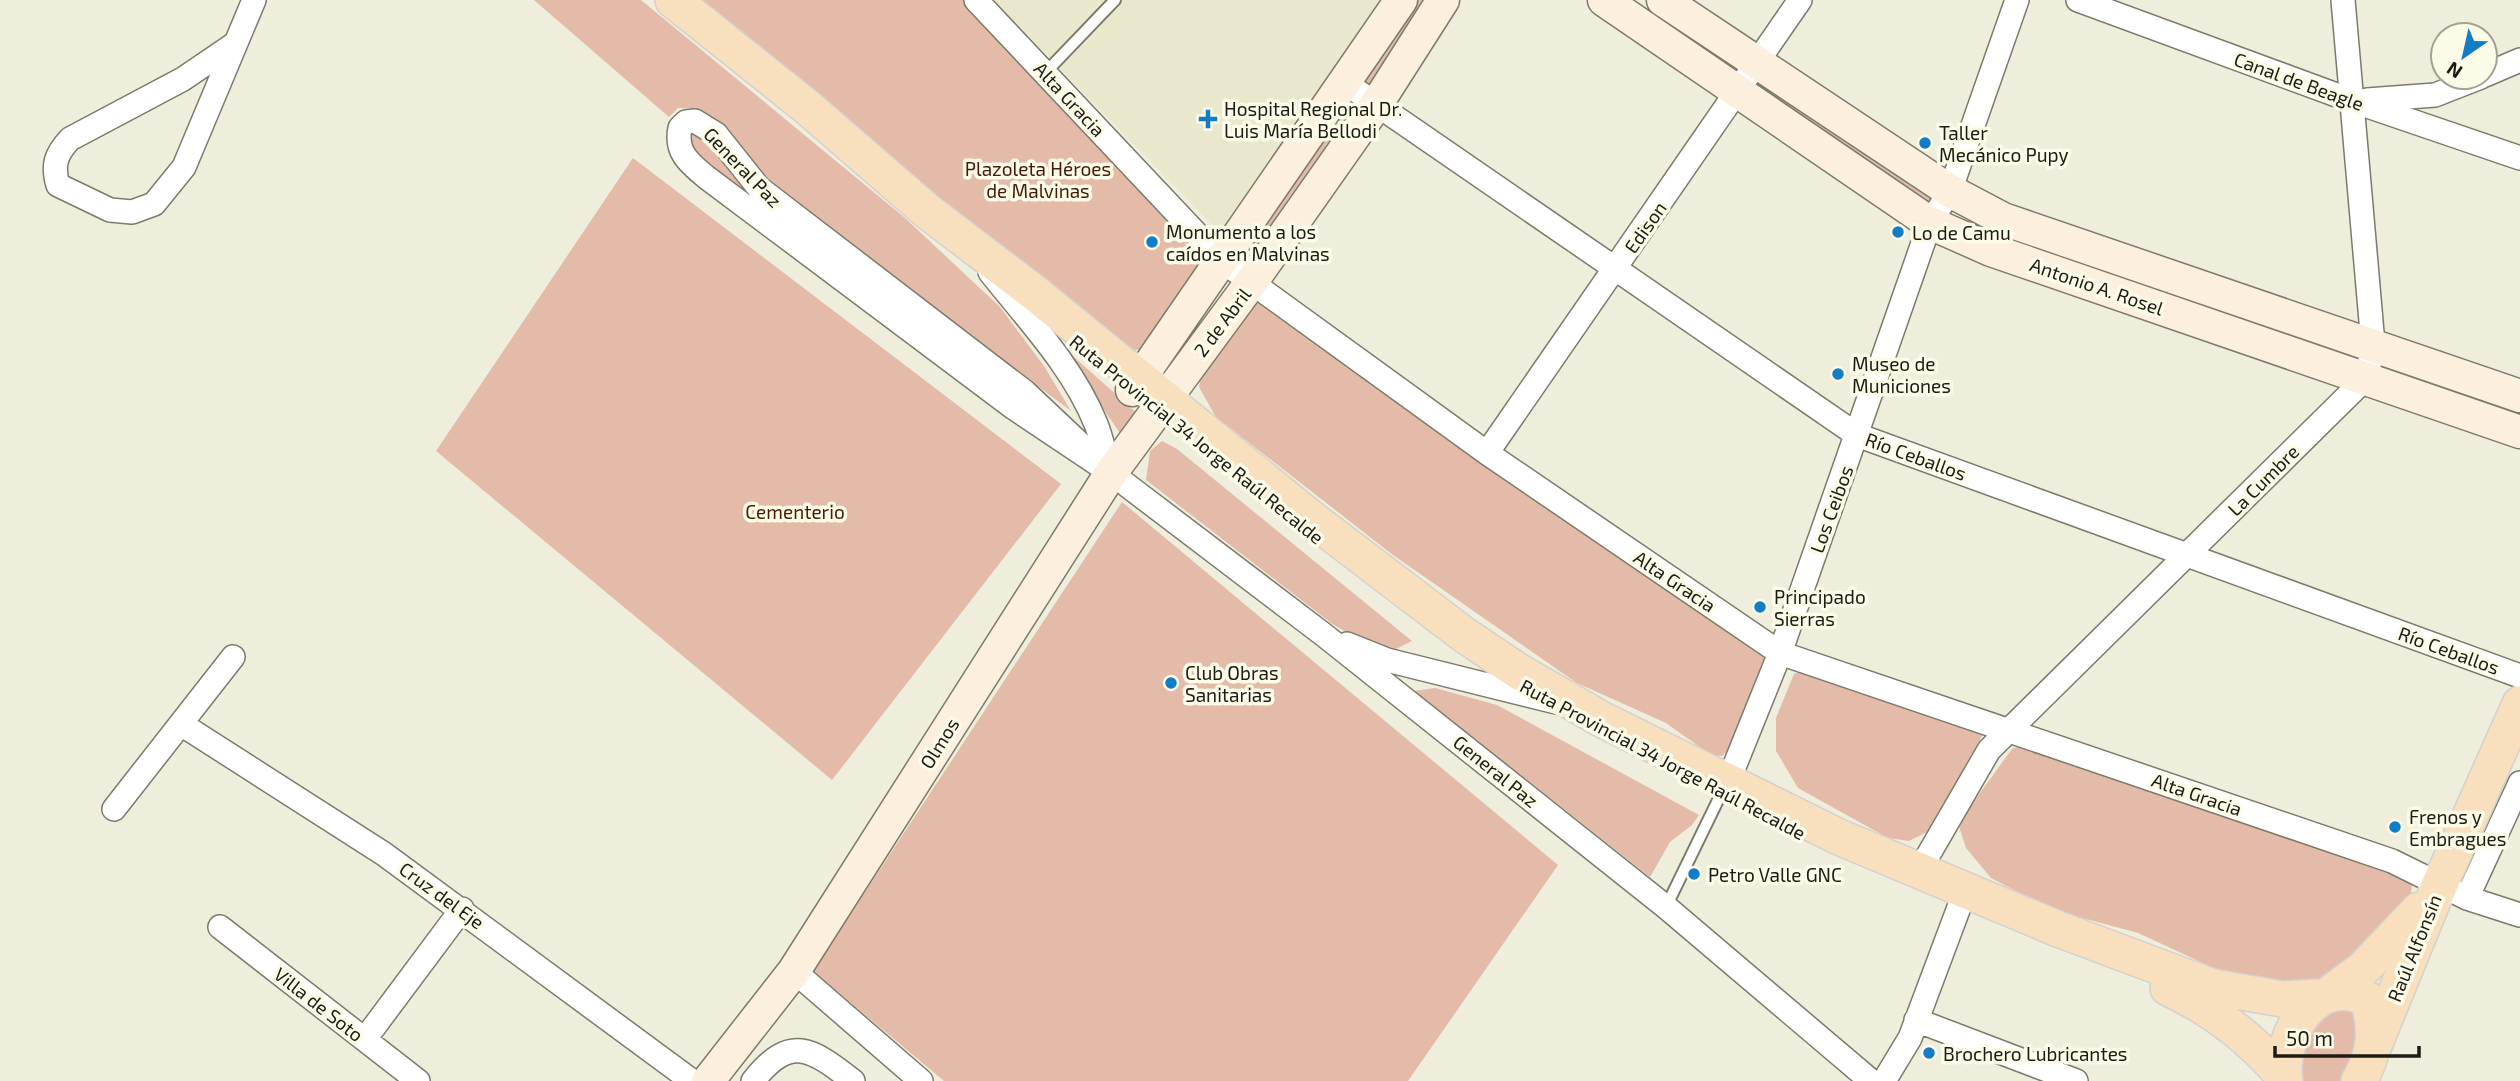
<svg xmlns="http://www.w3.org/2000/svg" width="2520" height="1081" font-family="'Exo 2',sans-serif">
	<rect width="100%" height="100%" fill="#efeddb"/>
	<path fill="#e9e7cc" d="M993,0H1388L1226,239Z"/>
	<path fill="#e4bba9" d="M534,0H641L905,218L1000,307L1044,366L1071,411L914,294L767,178L725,127L697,109L678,108L669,117Z
		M703,0H963L1205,258L1149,349L1134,350L916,180Z
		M1417,0H1433L1372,90L1362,83Z
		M1763,79L1935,193L1927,205L1755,91Z
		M1349,95L1363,105L1260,258L1245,248Z
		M700,130L961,352L700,164L683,142L689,133Z
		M633,158L1061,484L832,780L436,451Z
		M1257,298L1768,661L1733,745L1722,756L1711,755L1666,723L1577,683L1393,555L1216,417L1199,387L1201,376Z
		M1056,341L1138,414L1122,436Z
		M1162,441L1177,449L1412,641L1394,650L1363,642L1331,623L1146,480L1150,451Z
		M1122,502L1558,865L1408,1081H944L813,971Z
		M1806,669L1985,731L1927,832L1909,841L1888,838L1798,788L1776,751V718L1794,674Z
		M1435,688L1497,705L1699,815L1692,825L1670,842L1650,877L1414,691Z
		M2025,744L2396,871L2412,883L2411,895L2333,981L2293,989L2231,976L2138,933L2053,910L1991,878L1966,848L1958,823L2012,749Z
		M2346,1008L2367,1025L2350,1081H2292L2313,1016Z"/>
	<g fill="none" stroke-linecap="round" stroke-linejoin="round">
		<defs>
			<path id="lane" d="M1046,72L1115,0
				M1666,907L1722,792"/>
			<path id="street" d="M976,0L1222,261L1487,453L1780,653L2392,861L2467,898L2520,915
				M2078,0L2350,100L2520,158
				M233,45L183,79L70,139C56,154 52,165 58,185L110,210L132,212L154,204L184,167L254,0
				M2485,75L2520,60
				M1344,82L1857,435L2520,676
				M2367,100L2435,95L2481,77
				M990,272C1028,320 1073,367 1096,424C1102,439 1105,456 1110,471
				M1487,453L1800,0
				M1111,473L1025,392L759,188L716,134L695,121L686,122L680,128C675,152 689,163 706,177L1014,408L1111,473L1324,635L1666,907L1871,1081
				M1347,644L1387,660L1556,702
				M181,724L384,854L692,1081
				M1728,782L1780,653L1930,223L1950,191L2017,0
				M114,809L233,657
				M1919,871L1989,750L2367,377L2373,344L2343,0
				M2467,898L2520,783
				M220,927L418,1081
				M794,971L921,1081
				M1916,1020L2076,1081
				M365,1039L462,909
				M753,1081C790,1034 811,1048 853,1081
				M1884,1081L1910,1038L1961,902"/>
			<path id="secondary" d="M1604,0L1930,223L1991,250L2520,432
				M1663,0L1950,191L2003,219L2520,396
				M1132,390L1401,0
				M708,1081L794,971L1111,473L1250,284L1376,105L1443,0"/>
			<path id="primary" d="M673,0L807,107L927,211L1036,294L1312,519L1463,634L1518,671L1601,719L1839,837L2058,929L2213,987L2282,999L2318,997
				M2168,988C2213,1009 2252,1039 2284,1077
				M2333,991L2363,969L2419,910
				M2373,1048L2439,886L2520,704
				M2285,1081C2278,1035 2316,972 2367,999C2378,1028 2375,1054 2359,1081"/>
		</defs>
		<use href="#lane" stroke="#7c7b6a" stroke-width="14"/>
		<use href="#street" stroke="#7c7b6a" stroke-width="26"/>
		<use href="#secondary" stroke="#7c7b6a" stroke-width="35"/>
		<use href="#primary" stroke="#d2d1d0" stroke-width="38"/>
		<use href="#lane" stroke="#fff" stroke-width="10"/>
		<use href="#street" stroke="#fff" stroke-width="23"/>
		<use href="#secondary" stroke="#fcefde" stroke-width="32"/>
		<use href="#primary" stroke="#f8dfbd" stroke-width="35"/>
	</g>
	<g fill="#127dc7" stroke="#fcfbe8" stroke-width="2.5">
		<path d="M1204.5 108.5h7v7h7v7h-7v7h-7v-7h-7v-7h7z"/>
		<circle cx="1925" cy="143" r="7"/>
		<circle cx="1898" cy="232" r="7"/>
		<circle cx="1152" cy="242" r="7"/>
		<circle cx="1838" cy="374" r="7"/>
		<circle cx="1760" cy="607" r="7"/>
		<circle cx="1171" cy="683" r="7"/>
		<circle cx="2395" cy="827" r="7"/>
		<circle cx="1694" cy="874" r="7"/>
		<circle cx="1929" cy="1053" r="7"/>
	</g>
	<g text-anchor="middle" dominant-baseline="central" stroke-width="7" stroke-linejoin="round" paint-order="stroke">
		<g font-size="19" fill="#1c1b14" stroke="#fcfbe8">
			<text transform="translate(2299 81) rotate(20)">Canal de Beagle</text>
			<text transform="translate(1070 99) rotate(47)">Alta Gracia</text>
			<text transform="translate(743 167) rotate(46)">General Paz</text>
			<text transform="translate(1645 227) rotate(-55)">Edison</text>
			<text transform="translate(2097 286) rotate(19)">Antonio A. Rosel</text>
			<text transform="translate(1222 322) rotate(-53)">2 de Abril</text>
			<text transform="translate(1197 439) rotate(39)">Ruta Provincial 34 Jorge Raúl Recalde</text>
			<text transform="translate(1916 456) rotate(20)">Río Ceballos</text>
			<text transform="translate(2263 480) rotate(-45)">La Cumbre</text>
			<text transform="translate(1831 509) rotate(-70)">Los Ceibos</text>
			<text transform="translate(1675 581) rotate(34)">Alta Gracia</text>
			<text transform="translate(2449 650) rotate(20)">Río Ceballos</text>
			<text transform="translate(939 743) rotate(-58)">Olmos</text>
			<text transform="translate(1663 759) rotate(28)">Ruta Provincial 34 Jorge Raúl Recalde</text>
			<text transform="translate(1496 771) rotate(39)">General Paz</text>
			<text transform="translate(2197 794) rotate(19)">Alta Gracia</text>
			<text transform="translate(442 895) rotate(36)">Cruz del Eje</text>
			<text transform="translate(2414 948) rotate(-68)">Raúl Alfonsín</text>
			<text transform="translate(319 1004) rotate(38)">Villa de Soto</text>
		</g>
		<g font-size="19" fill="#1c1b14" stroke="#fcfbe8" text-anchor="start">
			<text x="1224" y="108">Hospital Regional Dr.<tspan x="1224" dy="22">Luis María Bellodi</tspan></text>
			<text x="1939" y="132">Taller<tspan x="1939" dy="22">Mecánico Pupy</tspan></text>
			<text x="1166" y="231">Monumento a los<tspan x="1166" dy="22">caídos en Malvinas</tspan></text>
			<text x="1912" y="232">Lo de Camu</text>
			<text x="1852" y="363">Museo de<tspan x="1852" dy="22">Municiones</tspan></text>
			<text x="1774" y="596">Principado<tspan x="1774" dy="22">Sierras</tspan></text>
			<text x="1185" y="672">Club Obras<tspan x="1185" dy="22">Sanitarias</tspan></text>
			<text x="2409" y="816">Frenos y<tspan x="2409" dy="22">Embragues</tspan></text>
			<text x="1708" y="874">Petro Valle GNC</text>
			<text x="1943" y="1053">Brochero Lubricantes</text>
		</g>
		<g font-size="19" fill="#461a04" stroke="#fcfbe8">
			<text x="1038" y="168">Plazoleta Héroes<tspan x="1038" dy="22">de Malvinas</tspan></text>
			<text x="795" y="511">Cementerio</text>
		</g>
	</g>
	<g transform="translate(2464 56) rotate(214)"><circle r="33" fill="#fcfbe8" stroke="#a2a193" stroke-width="2"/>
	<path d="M0-5L12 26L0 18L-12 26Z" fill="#127dc7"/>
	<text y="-10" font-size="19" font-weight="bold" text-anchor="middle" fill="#1c1b14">N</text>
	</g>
	<path d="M2275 1046v10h144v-10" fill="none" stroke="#1c1b14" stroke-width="3.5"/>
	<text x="2286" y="1046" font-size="21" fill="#1c1b14" stroke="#fcfbe8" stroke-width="5" paint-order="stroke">50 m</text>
</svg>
